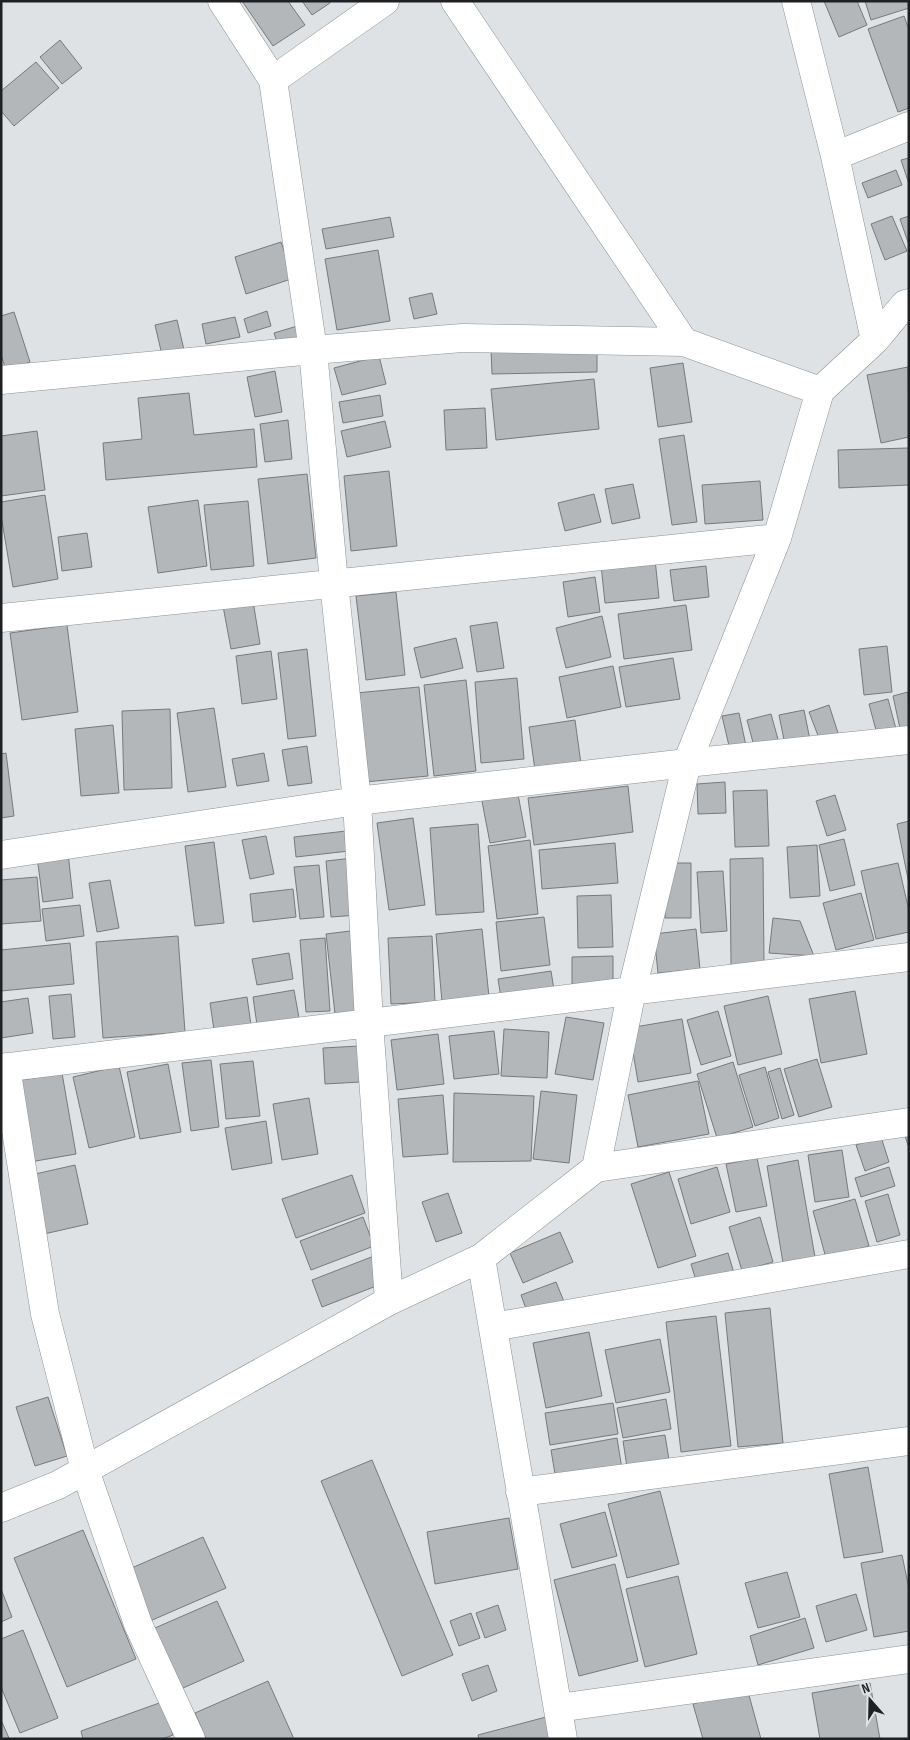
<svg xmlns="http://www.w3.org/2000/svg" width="910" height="1740" font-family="'Sofia Sans Condensed',sans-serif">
	<rect width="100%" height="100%" fill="#dee2e5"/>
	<path fill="#b4b7ba" stroke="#777a7d" d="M242,1H288L305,25L273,46Z
		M302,1H329L330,3L312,15Z
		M824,1H857L867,25L839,37Z
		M865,1H909V8L871,20Z
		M904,16L909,30V108L898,112L868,29Z
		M60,40L82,68L62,84L40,57Z
		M36,62L59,88L14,126L1,111V91Z
		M909,158V184L901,160Z
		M896,170L902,185L868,198L862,183Z
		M892,216L907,251L885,260L871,224Z
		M909,216V245L900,219Z
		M390,217L394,237L326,249L322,229Z
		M281,242L294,278L246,294L235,257Z
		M378,250L390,321L337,330L325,259Z
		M432,293L437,314L414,319L409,298Z
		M267,311L271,326L248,333L244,319Z
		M14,312L30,362L6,370L1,355V316Z
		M235,317L240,337L206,344L202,324Z
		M177,320L184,350L162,355L155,325Z
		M304,324L310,342L280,351L274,333Z
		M597,349V372L492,374L491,350Z
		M379,356L386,384L342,395L334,368Z
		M683,363L692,422L658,427L650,368Z
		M908,367L909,437L881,443L867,375Z
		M275,371L282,412L255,417L247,377Z
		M594,379L599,429L496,440L491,389Z
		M189,393L194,435L254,429L257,467L106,480L103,443L142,439L138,398Z
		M380,395L383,416L343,423L339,402Z
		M485,408L487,448L446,450L444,410Z
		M288,420L292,459L265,462L260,424Z
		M385,421L391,447L347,457L341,431Z
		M37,431L45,490L1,496V436Z
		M684,435L697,522L672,525L659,439Z
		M909,448V485L839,488L838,450Z
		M389,471L397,546L351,551L344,476Z
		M307,474L316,558L268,564L258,479Z
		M760,481L763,520L705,524L702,485Z
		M633,484L640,518L612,524L605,489Z
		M594,494L601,522L565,531L558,503Z
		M45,495L58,579L13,587L1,515V502Z
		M198,500L207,566L158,573L148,507Z
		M248,501L254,566L211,570L204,505Z
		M87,533L92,567L62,571L58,537Z
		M655,559L659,598L605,603L601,565Z
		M706,566L709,597L674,601L670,570Z
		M595,577L600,612L568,617L563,582Z
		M396,592L405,675L366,680L356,596Z
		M253,601L260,644L231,649L223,606Z
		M686,605L692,650L624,659L618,614Z
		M602,616L611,657L566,668L556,628Z
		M497,622L504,668L477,672L470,626Z
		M67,625L78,712L22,720L10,633Z
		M456,638L463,668L421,678L414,648Z
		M887,646L892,692L864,695L859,649Z
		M307,649L316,736L288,739L278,653Z
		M271,651L277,699L242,704L236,656Z
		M673,658L680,699L626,707L619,667Z
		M613,666L621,707L567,718L559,677Z
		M517,678L524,759L481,763L475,682Z
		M466,680L476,771L434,776L424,685Z
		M419,687L428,776L365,782L356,693Z
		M908,692L909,731L901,733L893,696Z
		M888,699L896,729L877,734L869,704Z
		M829,705L840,739L822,746L809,712Z
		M214,708L226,787L188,792L177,713Z
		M170,709L172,788L124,790L122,711Z
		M804,710L810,740L785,745L779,715Z
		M739,713L746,746L730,750L722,716Z
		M771,714L779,743L755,750L747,720Z
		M575,720L581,764L535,770L529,727Z
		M113,725L119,793L81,796L75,729Z
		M307,746L312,783L288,786L282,750Z
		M6,753L14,816L1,818V754Z
		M264,753L269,781L237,786L232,759Z
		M725,782L726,813L698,814L697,784Z
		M628,786L633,832L534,845L528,798Z
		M517,789L526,837L490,843L481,796Z
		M767,790L769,846L735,847L733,791Z
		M835,795L846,830L827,836L816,801Z
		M413,818L425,905L389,910L377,823Z
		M909,821V884L897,824Z
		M478,824L484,912L436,915L430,828Z
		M346,831L349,851L296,857L294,837Z
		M266,836L274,874L250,879L242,840Z
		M844,839L855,885L830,891L819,845Z
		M530,840L538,914L497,919L488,846Z
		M214,842L224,923L195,926L185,846Z
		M615,843L618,883L542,889L539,850Z
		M817,845L820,896L790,898L787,847Z
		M68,853L73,898L43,902L37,857Z
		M353,858L358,915L331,917L326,861Z
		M763,858L764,965H731L730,859Z
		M665,863H691V918H665Z
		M898,863L909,911V932L876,939L861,871Z
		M319,865L324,917L300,919L294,867Z
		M723,871L727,931L701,933L697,872Z
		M37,877L41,921L1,924V880Z
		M110,880L119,928L97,932L89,883Z
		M293,889L296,917L253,922L250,894Z
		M861,893L874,940L836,950L823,903Z
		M611,895L613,947L578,948L577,896Z
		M80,905L84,936L46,941L42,909Z
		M544,917L550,965L501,971L496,922Z
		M773,918L800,921L814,956L769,953Z
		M482,929L489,997L442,1002L436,934Z
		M696,929L700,969L658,973L654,934Z
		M358,930L368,1010L335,1014L326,934Z
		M178,936L185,1032L103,1038L96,942Z
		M432,936L435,1002L391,1004L388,938Z
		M325,938L330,1011L306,1012L300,940Z
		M70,943L74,984L1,991V950Z
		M289,953L293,979L257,985L252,959Z
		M613,956V984L572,985V957Z
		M551,971L554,990L501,998L498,979Z
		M294,990L299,1018L257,1025L253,997Z
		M855,991L867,1054L821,1063L809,999Z
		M71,994L75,1037L53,1039L49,996Z
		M768,996L782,1054L738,1065L724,1006Z
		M247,997L251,1025L214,1030L210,1003Z
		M28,998L33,1033L1,1038V1002Z
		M718,1011L731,1056L701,1065L687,1020Z
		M566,1017L604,1023L593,1080L555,1074Z
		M682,1019L691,1073L638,1082L629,1028Z
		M504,1029L549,1032L547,1078L501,1076Z
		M494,1031L499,1074L454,1079L449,1036Z
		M438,1034L444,1084L397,1090L391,1040Z
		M359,1046L360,1082L325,1084L323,1048Z
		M817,1059L832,1107L799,1117L784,1069Z
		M211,1060L219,1127L191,1131L182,1063Z
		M253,1061L260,1116L226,1119L220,1064Z
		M733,1062L753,1127L717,1138L697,1074Z
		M168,1064L181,1132L140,1139L127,1072Z
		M119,1066L135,1137L89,1148L73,1077Z
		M765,1067L779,1118L755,1126L739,1075Z
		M780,1068L794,1115L782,1119L768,1072Z
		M62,1073L76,1154L30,1162L16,1081Z
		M698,1081L709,1134L638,1147L628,1095Z
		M541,1091L577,1095L569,1163L533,1159Z
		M454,1093L534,1096L531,1161L453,1162Z
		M443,1095L448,1154L403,1157L398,1099Z
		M309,1098L318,1154L282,1160L273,1104Z
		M266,1121L272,1163L232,1170L225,1128Z
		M909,1132V1148L904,1133Z
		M881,1137L889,1162L865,1171L856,1145Z
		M842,1150L849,1197L815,1202L808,1155Z
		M757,1158L767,1206L736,1212L726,1164Z
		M798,1160L815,1257L783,1263L767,1166Z
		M75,1165L88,1224L44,1234L31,1175Z
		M717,1167L730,1212L691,1224L678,1179Z
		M889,1167L895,1186L861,1197L855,1178Z
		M669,1172L696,1256L658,1268L631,1184Z
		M352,1175L365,1213L296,1238L282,1199Z
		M448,1193L462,1233L436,1242L422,1202Z
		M888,1194L900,1235L877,1242L865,1201Z
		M855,1199L869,1246L826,1258L813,1211Z
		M363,1217L374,1246L311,1270L300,1241Z
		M760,1217L773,1262L742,1271L729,1227Z
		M560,1232L573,1262L523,1283L510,1253Z
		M728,1253L734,1273L697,1284L691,1264Z
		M374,1256L384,1283L322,1307L312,1280Z
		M556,1282L565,1304L529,1317L521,1295Z
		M770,1308L783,1443L738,1447L725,1313Z
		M716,1316L731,1446L681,1452L666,1322Z
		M589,1332L602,1396L546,1408L533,1343Z
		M660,1339L670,1392L616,1403L605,1350Z
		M48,1397L67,1456L35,1466L16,1407Z
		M666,1399L671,1429L623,1438L617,1408Z
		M613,1403L618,1434L550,1445L545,1413Z
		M665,1435L669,1460L627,1467L623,1441Z
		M617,1438L622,1469L556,1480L551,1450Z
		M372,1460L453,1655L402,1676L321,1481Z
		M868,1467L883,1552L844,1558L829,1474Z
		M660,1491L679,1564L627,1578L608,1504Z
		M605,1512L617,1556L572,1568L560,1524Z
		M509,1518L518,1569L435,1584L427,1532Z
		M83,1530L136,1659L67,1687L14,1558Z
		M203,1537L226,1588L150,1621L127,1570Z
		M902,1555L909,1589V1631L874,1637L861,1563Z
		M615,1564L638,1661L579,1676L554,1580Z
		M787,1572L800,1617L758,1628L745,1583Z
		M678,1576L697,1654L645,1667L626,1589Z
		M1,1589L12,1617L1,1622Z
		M856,1594L867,1630L826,1642L816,1606Z
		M217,1601L244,1661L174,1692L148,1631Z
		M498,1605L506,1630L485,1638L476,1613Z
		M471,1613L480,1638L459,1646L450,1621Z
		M805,1618L814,1648L758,1665L750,1636Z
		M23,1630L58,1718L20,1733L1,1687V1639Z
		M488,1665L497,1691L472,1701L462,1674Z
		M268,1681L294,1739H206L195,1713Z
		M870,1683L880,1739H820L812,1693Z
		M747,1688L761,1739H703L693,1704Z
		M162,1702L173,1735L162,1739H83L81,1731Z
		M546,1717L552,1739H479L478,1735Z
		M1,1720L9,1738L7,1739H1Z"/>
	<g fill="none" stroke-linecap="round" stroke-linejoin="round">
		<defs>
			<path id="street" d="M222,1L273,80L313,350L334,583L357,801L369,1022L389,1301L481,1258L563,1739
				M455,1L684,342L820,391
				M796,1L835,156L875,340
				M273,80L385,1
				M835,156L909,126
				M1,380L313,350L462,338L684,342
				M1,618L777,538
				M1,855L357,801L687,763L909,740
				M6,1067L45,1314L85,1470L138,1624L191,1739
				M1,1068L909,957
				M596,1168L632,990L687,763L777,538L820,391L875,340L905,304L909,303
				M481,1258L596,1168L909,1122
				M493,1327L909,1254
				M520,1492L909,1441
				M1,1508L58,1485L389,1301
				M558,1708L909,1659"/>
		</defs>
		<use href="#street" stroke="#8d9093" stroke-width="29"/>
		<use href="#street" stroke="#fff" stroke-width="28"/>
	</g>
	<rect width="910" height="1740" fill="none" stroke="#1f2022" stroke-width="5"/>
	<g transform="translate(870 1700) rotate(340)" stroke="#dee2e5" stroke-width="4" paint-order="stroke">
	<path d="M0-4L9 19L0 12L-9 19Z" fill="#1f2022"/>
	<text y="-8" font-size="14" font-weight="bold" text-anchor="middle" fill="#1f2022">N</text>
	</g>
</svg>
